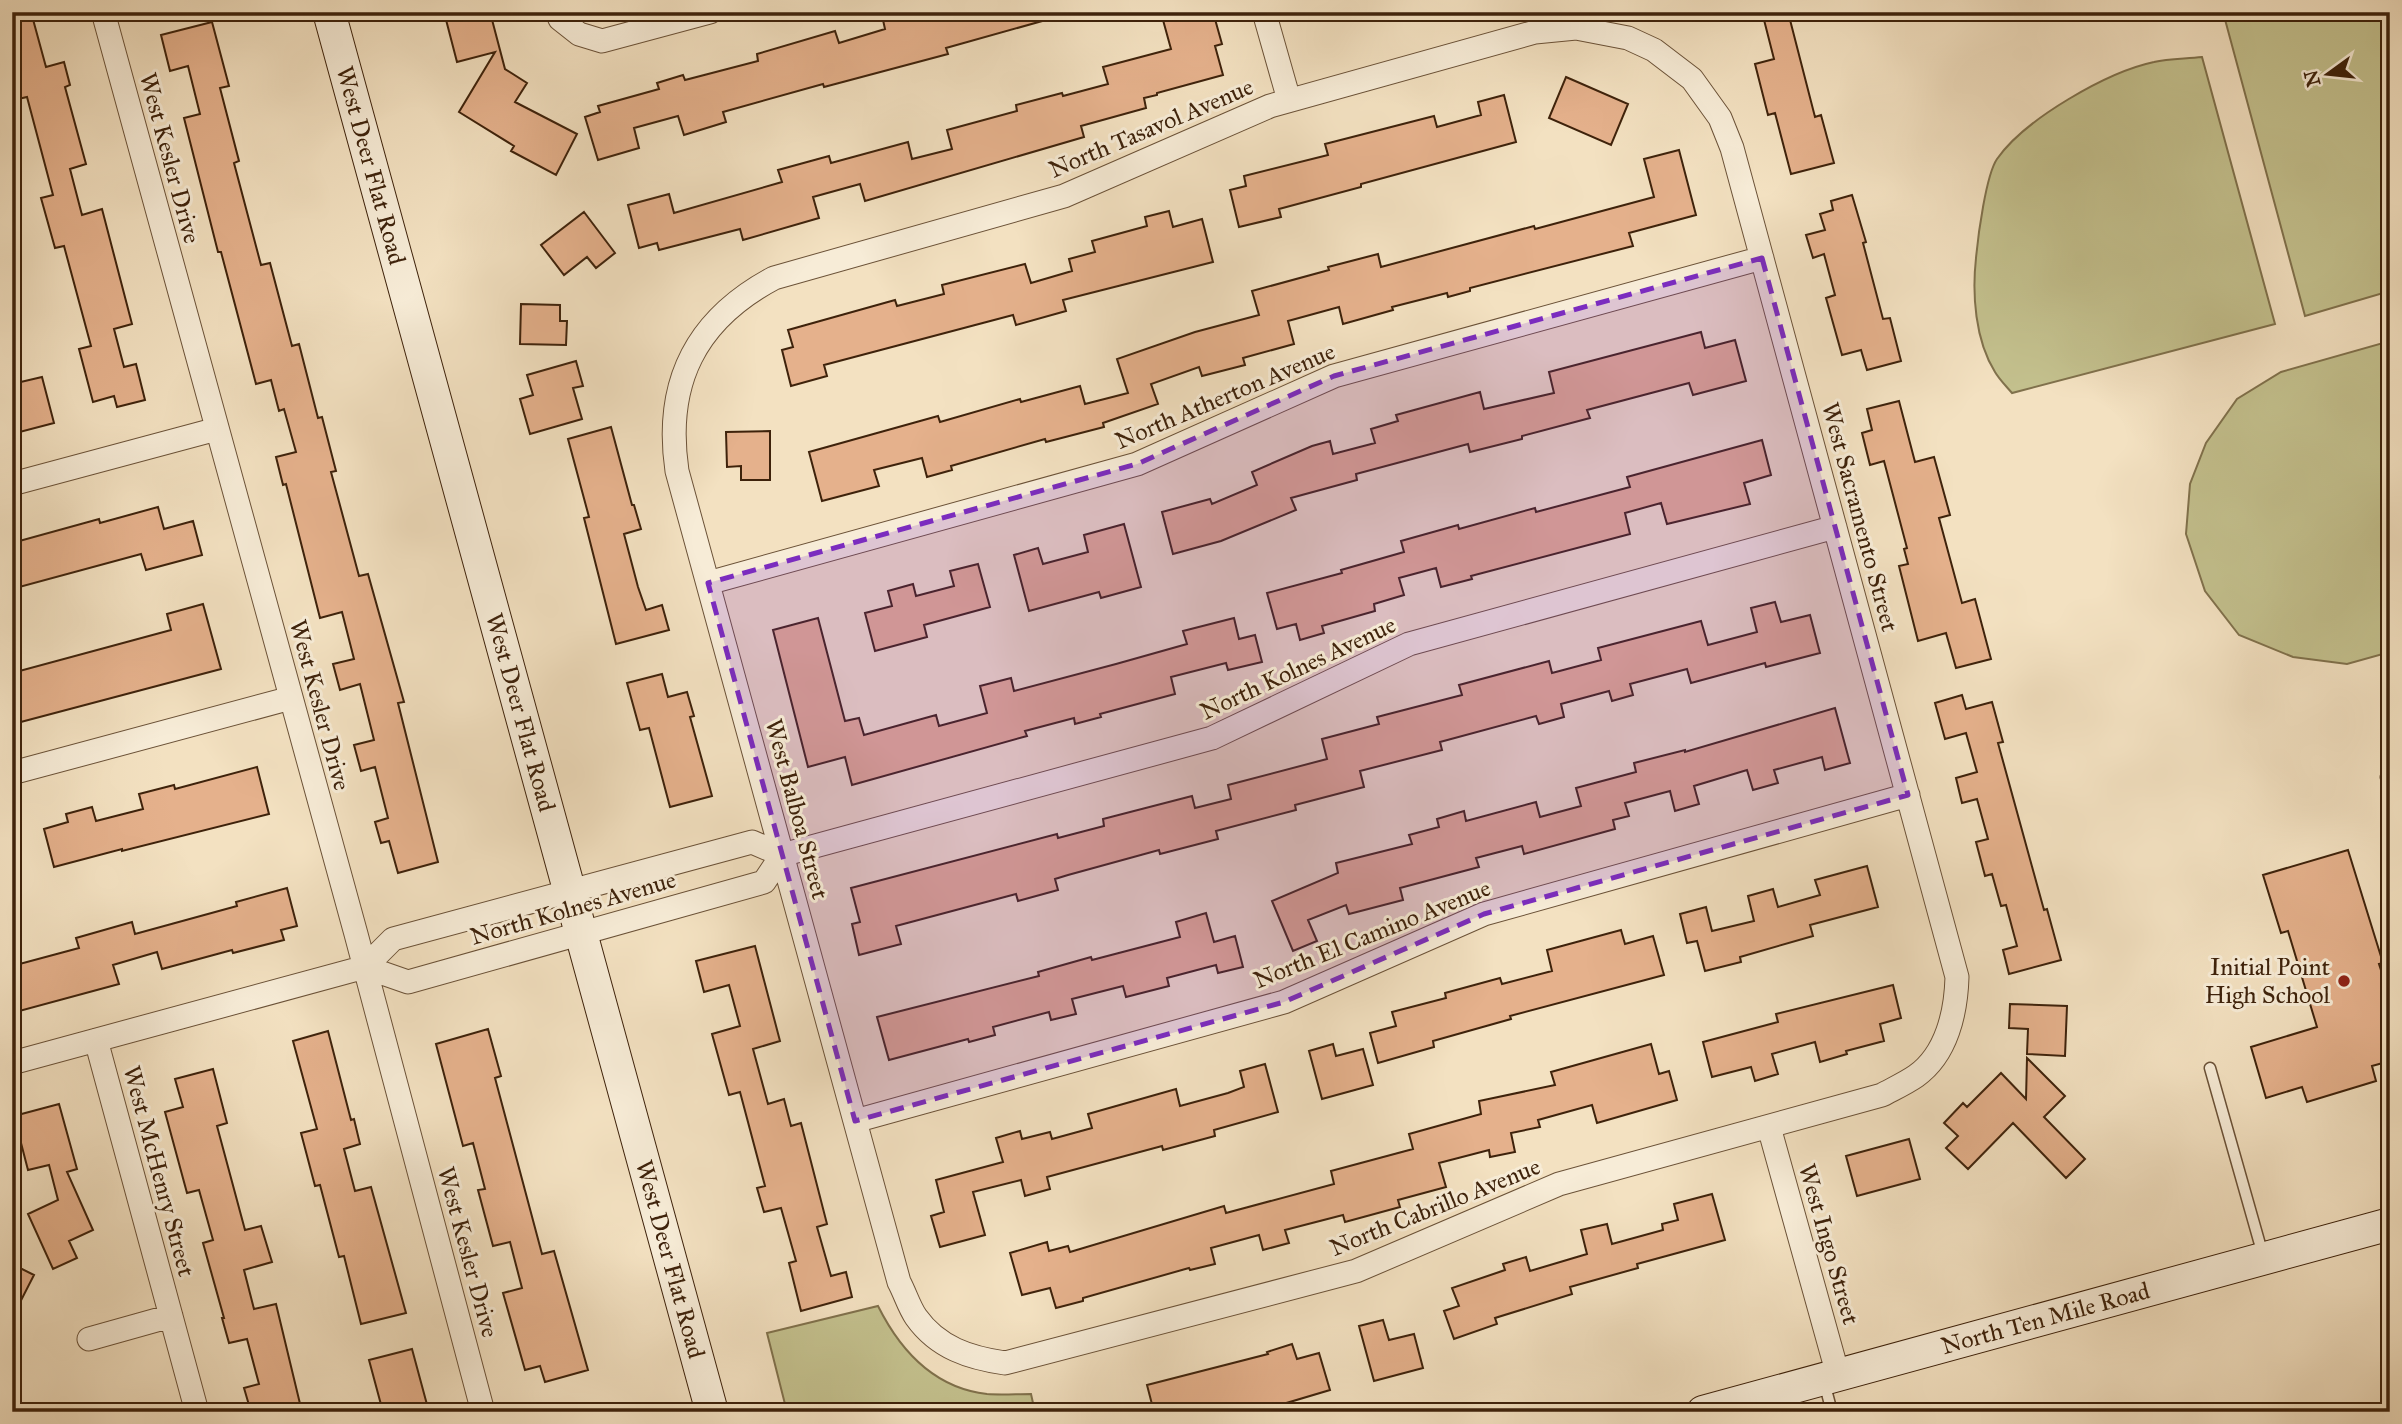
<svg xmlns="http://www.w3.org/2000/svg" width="2402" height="1424" font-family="'IM FELL Great Primer',serif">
	<rect width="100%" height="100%" fill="#f3e1c1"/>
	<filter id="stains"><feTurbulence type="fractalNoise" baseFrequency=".00286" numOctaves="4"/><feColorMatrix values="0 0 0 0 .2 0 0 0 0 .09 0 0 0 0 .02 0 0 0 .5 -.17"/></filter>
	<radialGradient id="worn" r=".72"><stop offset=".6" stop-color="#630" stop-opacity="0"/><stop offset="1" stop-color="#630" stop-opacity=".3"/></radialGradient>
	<path fill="#c3c08d" stroke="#80714c" stroke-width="2" d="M2223,12H2390V291L2305,316Z
		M2202,57L2275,324L2012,393C2006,386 1999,379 1995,372C1975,340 1972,294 1976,258C1978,236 1986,175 1997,159C2025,119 2107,72 2154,62C2169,58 2186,59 2202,57Z
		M2390,341V652L2347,664L2293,657L2239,635L2205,591L2186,534L2190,484L2206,443L2237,399L2281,372Z
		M878,1306C900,1350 934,1388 987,1394C1001,1395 1016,1394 1031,1394L1035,1412H787L767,1333Z"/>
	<path fill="#e5b18c" stroke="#3e220b" stroke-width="2" d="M12,12H31L46,67L64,62L70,85L65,87L86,164L70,169L82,215L102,209L132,324L114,329L124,367L136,364L145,400L117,407L114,396L93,402L79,349L91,346L64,246L55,248L41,198L53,195L27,97L18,99L12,79Z
		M444,12H490L505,69L527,83L515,102L577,134L556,175L511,151L514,146L459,112L495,52L457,62Z
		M912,12H1052L1053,18L946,48L948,54L824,87L823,84L723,112L726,122L684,135L678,116L634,128L639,148L598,160L585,117L600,112L598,106L659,89L657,83L683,75L685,80L758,61L757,54L835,31L839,43L885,29L883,20Z
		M1193,12H1213L1222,44L1215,46L1223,75L1157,93V95L1144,98L1146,108L1081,126L1084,137L865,201L860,184L813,197L819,218L743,240L740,229L659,250L657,243L639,248L628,205L669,194L674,213L782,182L778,170L829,156L831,163L908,142L912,159L952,149L947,130L1017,111L1016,105L1062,93L1063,96L1108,84L1103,67L1171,49L1163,20Z
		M1762,12H1788L1815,117L1821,115L1834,163L1791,174L1775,113L1768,115L1755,64L1774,59Z
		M212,22L229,86L220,88L239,161L234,163L261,265L270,263L292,346L299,344L318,418L322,417L336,471L331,472L359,576L368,574L404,702L398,703L438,862L398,873L389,841L381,843L375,822L388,818L375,767L361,771L354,745L374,740L360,684L340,690L333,664L354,659L342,612L320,618L286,484L283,485L276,457L296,452L284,409L279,411L271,380L256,384L221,252H218L184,118L200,114L188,66L170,71L161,35Z
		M1566,77L1628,104L1611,145L1549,118Z
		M1504,95L1516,142L1361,184V187L1279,209L1281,217L1239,227L1230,190L1246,186L1244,176L1328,155L1325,144L1434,116L1437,127L1481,115L1478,102Z
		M1679,150L1696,215L1629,233L1633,246L1470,288V291L1448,297L1447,293L1392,307L1393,310L1343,324L1339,307L1288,321L1294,344L1243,358L1245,365L1202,376L1199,367L1151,384L1158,404L1103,423L1104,427L1046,442L1045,439L951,466L952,470L927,477L922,458L874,470L879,486L822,501L809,452L938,416L940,422L1020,399L1021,402L1080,386L1085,404L1128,393L1117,359L1195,332L1259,315L1252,291L1329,270L1328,267L1378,254L1381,267L1534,226L1535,229L1654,197L1644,159Z
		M1852,195L1866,242L1863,243L1883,319L1890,318L1901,361L1867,370L1861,350L1842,355L1826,298L1835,295L1824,254L1813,258L1806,235L1825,230L1820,214L1833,210L1831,201Z
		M1169,211L1173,227L1202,219L1213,262L1063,300L1066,311L1016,325L1013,315L824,365L827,376L791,386L782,350L793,347L788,330L895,300L897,306L944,294L942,285L1025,264L1031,283L1072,271L1069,259L1095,252L1092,241L1147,226L1145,217Z
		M584,212L615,253L596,268L587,257L564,275L541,245Z
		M521,304L560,305V321H567L566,345L520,344Z
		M1701,332L1705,348L1735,340L1746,381L1693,395L1689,383L1587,410L1590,418L1522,436V439L1470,452L1468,444L1356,474L1357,480L1291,498L1296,510L1221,541L1173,554L1162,512L1210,499L1212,504L1257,485L1252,472L1312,446L1330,441L1333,454L1375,443L1371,429L1398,421L1396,415L1480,392L1484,409L1554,393L1549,372Z
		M576,361L583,386L573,388L582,419L530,434L520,399L533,395L527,375Z
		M42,377L54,423L12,434V384Z
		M1899,401L1915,462L1934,457L1950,515L1939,518L1962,603L1975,599L1991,659L1956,668L1946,633L1918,641L1899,566L1908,564L1904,549L1907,548L1884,461L1870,465L1862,433L1872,430L1867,409Z
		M611,427L632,505H634L641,529L624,534L638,587L646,610L662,605L669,630L616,644L584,518L589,517L568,439Z
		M770,431V480H741V466L727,467L726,432Z
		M1762,440L1771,475L1744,483L1750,504L1667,524L1661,503L1625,513L1630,534L1471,576L1472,579L1441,587L1436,568L1399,578L1404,595L1374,604L1375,611L1322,626L1324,633L1300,640L1296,624L1277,629L1267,593L1342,573L1341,570L1404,552L1401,541L1458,525L1459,529L1535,508L1536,512L1630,487L1627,477Z
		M158,507L164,529L193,521L202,555L146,570L141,554L12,589V543L99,519L100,523Z
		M1124,524L1141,587L1101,598L1099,592L1029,611L1014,555L1038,548L1043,564L1088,552L1084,535Z
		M978,564L990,607L924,625L927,637L875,651L865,613L892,606L888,591L913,584L916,596L954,586L950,571Z
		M1775,602L1781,622L1810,615L1820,653L1766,667L1765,663L1691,683L1687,669L1630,684L1633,695L1612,701L1609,691L1561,704L1564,717L1539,724L1536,716L1440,742L1442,750L1360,771L1364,787L1295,805L1296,810L1216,831L1218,839L1160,854L1159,850L1068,875L1055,879L1058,890L1018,901L1016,894L896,926L901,944L859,955L852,924L860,922L851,888L1057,834L1058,838L1104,826L1103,819L1192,796L1195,808L1231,799L1228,785L1327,759L1322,739L1379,724L1377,717L1462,695L1459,685L1549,661L1552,673L1601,660L1598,648L1701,621L1708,645L1757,632L1751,608Z
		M203,604L221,669L17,723L12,705V673L171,630L167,614Z
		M818,618L845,721L859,718L864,735L936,715L939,726L987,713L980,686L1011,678L1014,691L1116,664L1187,644L1183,631L1234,618L1239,639L1255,635L1262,662L1228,670L1226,663L1171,677L1175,694L1100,714L1101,717L1075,724L1074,718L1025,731L1027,736L852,785L845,757L808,767L773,630Z
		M662,674L668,697L687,692L694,716L690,717L712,796L670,807L649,728L640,730L627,683Z
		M1962,695L1966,709L1992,702L2003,742L1998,743L2044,910L2047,909L2061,960L2009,974L2003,950L2017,946L2006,905L2001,906L1992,874L1985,876L1976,842L1988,839L1977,799L1962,803L1956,778L1977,772L1966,733L1945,739L1935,703Z
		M1835,708L1850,763L1825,770L1822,757L1774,770L1778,783L1753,790L1747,770L1694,786L1699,804L1675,811L1670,791L1625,803L1629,816L1613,820L1615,829L1524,854L1522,846L1476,858L1479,867L1400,888L1403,900L1349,914L1346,905L1308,920L1317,941L1293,951L1272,901L1338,873L1336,863L1412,844L1409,835L1439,827L1437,819L1464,811L1466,821L1536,802L1540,817L1581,806L1576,788L1636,772L1634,763L1685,750V752Z
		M257,767L269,814L122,851V849L54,867L44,829L68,822L66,814L92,807L96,821L143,809L139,794L174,785L175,789Z
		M2348,850L2383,963L2379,964L2390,998V1061L2372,1066L2376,1081L2307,1102L2302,1087L2266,1098L2251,1047L2317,1027L2288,931L2281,933L2263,875Z
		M1867,866L1878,907L1810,925L1813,936L1740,957L1741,962L1705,971L1697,941L1687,943L1680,914L1706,907L1712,931L1754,921L1748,896L1773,889L1778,907L1820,895L1815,880Z
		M287,888L297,926L281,930L284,940L233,953L232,950L162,969L157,952L113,965L119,984L12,1013V966L79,948L76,938L132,922L135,934L237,906L236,902Z
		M1206,913L1214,942L1235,936L1243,967L1218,973L1216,965L1167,978L1169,986L1126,997L1123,986L1072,999L1076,1014L1051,1020L1049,1012L993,1027L995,1035L969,1042L968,1039L889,1060L877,1017L1039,976L1038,972L1091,957L1092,960L1180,937L1176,922Z
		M1621,930L1625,944L1653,936L1664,975L1510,1016L1511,1019L1433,1041L1434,1047L1378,1063L1370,1033L1396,1026L1392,1012L1446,998L1445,993L1500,978L1502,984L1552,971L1547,950Z
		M755,946L780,1041L753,1049L768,1104L784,1099L791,1126L801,1123L827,1224L817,1227L831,1276L846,1272L852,1297L801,1311L789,1263L796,1261L781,1208L764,1212L757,1188L765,1186L740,1092L729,1095L712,1034L740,1026L729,985L704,992L696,961Z
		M1893,985L1901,1018L1880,1024L1884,1041L1846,1051L1847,1054L1820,1062L1815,1042L1772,1054L1778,1074L1755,1081L1751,1067L1712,1077L1703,1042L1778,1022L1776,1014Z
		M2010,1004L2067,1006L2065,1056L2027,1054L2028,1029L2009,1028Z
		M488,1029L501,1076L495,1078L542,1254L554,1251L588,1370L545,1382L540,1366L525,1370L503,1293L522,1288L510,1242L493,1246L478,1190L485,1189L473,1143L463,1146L436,1044Z
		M328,1031L351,1120L354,1119L360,1144L344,1149L355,1191L371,1187L406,1313L361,1324L344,1256L339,1257L320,1185L315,1186L301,1133L317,1129L293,1041Z
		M1333,1044L1336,1056L1363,1049L1373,1085L1322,1099L1309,1051Z
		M1651,1044L1659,1074L1669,1071L1677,1100L1597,1123L1592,1105L1538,1120L1540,1127L1511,1133L1515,1152L1490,1157L1489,1150L1439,1163L1446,1187L1398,1200L1400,1207L1345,1222L1343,1215L1285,1230L1289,1243L1263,1250L1259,1235L1211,1248L1215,1264L1190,1270L1189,1268L1083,1298V1301L1056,1308L1050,1288L1022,1295L1010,1253L1047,1242L1049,1251L1068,1246L1070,1252L1224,1206L1226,1213L1334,1184L1331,1171L1413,1149L1409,1134L1481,1114L1479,1101L1555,1085L1551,1072Z
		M2027,1058L2065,1096L2044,1117L2085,1159L2066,1178L2013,1123L1968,1169L1946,1148L1958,1136L1944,1123L1963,1103L1967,1107L2001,1073L2026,1099Z
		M1265,1064L1278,1112L1214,1130L1215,1136L1163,1150L1162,1146L1047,1177L1050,1189L1025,1196L1021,1180L973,1192L985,1235L940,1247L931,1216L944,1212L936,1180L1003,1162L996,1138L1020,1131L1022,1139L1050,1132L1052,1139L1092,1128L1088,1114L1176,1089L1180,1106L1228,1093L1244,1087L1240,1071Z
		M213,1069L227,1123L217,1126L245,1230L261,1226L272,1262L244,1270L254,1309L276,1304L302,1412H251L244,1388L259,1384L247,1339L229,1343L222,1318H224L203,1243L213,1240L199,1190L187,1193L165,1112L183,1107L175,1079Z
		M59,1104L77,1169L67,1172L93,1230L69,1241L77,1258L53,1269L28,1214L58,1200L49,1165L28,1170L14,1116Z
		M1909,1139L1920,1179L1857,1196L1846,1156Z
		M1712,1194L1725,1240L1637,1264L1638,1268L1570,1287L1572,1294L1495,1318L1497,1324L1454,1339L1444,1311L1459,1306L1452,1288L1505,1270L1503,1264L1526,1257L1530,1271L1587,1254L1581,1230L1607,1224L1612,1244L1663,1230L1662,1224L1678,1220L1674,1204Z
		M12,1264L34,1275L12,1318Z
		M1383,1320L1389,1340L1414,1334L1423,1368L1374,1381L1359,1326Z
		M1292,1344L1297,1359L1319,1353L1330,1390L1256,1412H1154L1147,1385L1268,1354L1267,1352Z
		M412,1349L429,1412H383L369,1360Z"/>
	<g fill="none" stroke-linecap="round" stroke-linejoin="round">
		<defs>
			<path id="service" d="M2386,777L2390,790
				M2210,1068L2263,1255
				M1824,1382L1832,1412"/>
			<path id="minor" d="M103,12L356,934L483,1412
				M557,12L560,19L579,34L602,41L710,12
				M1264,12L1289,100
				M1576,28L1628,38L1654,50L1692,79L1720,118L1732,148L1957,977C1956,1012 1947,1054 1916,1076C1906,1083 1893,1089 1882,1095L1559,1184L1356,1271L1005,1363C970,1358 938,1348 916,1317C909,1307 905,1293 899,1282L677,471C664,383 695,320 774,278L1064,196L1270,106L1535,32Z
				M12,484L217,429
				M708,583L1137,464L1334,376L1762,258
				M12,773L291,698
				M782,855L1212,738L1409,644L1835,527
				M96,1040L197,1412
				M12,1063L365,967L393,939L752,842L782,855L764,882L408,982L365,967
				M855,1121L1284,1002L1484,914L1908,795
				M1769,1127L1838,1375
				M89,1339L171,1316"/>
			<g id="secondary">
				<path id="s1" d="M329,12L712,1412"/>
				<path id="s2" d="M1703,1412L2390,1224"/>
			</g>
		</defs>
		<use href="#service" stroke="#6b5238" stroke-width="13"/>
		<use href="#minor" stroke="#6b5238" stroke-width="25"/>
		<use href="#secondary" stroke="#3e220b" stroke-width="34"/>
		<use href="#service" stroke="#f7ecd7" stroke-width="10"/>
		<use href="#minor" stroke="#f7ecd7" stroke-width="23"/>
		<use href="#secondary" stroke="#f7ecd7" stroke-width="32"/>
	</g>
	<path fill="#7b2cbf" fill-opacity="0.2" stroke="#7b2cbf" stroke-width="5" stroke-dasharray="14 9" stroke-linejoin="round" d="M1762,258L1908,795L1484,914L1284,1002L855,1121L708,583L1137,464L1334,376Z"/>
	<circle fill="#8f2418" stroke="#f7ecd7" stroke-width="2.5" cx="2344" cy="981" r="7"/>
	<g text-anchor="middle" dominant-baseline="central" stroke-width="6" stroke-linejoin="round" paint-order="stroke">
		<g font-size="24" fill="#3e220b" stroke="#f7ecd7">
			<text transform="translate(1151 128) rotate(-23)">North Tasavol Avenue</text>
			<text transform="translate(170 158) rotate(75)">West Kesler Drive</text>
			<text stroke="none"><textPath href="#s1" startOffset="159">West Deer Flat Road</textPath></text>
			<text transform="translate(1225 396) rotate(-23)">North Atherton Avenue</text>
			<text transform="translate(1860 517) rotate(75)">West Sacramento Street</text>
			<text transform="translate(1298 668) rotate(-25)">North Kolnes Avenue</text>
			<text transform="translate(320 705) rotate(75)">West Kesler Drive</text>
			<text stroke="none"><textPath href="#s1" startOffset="726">West Deer Flat Road</textPath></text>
			<text transform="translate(797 809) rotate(75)">West Balboa Street</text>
			<text transform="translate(573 908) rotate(-16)">North Kolnes Avenue</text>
			<text transform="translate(1372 934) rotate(-22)">North El Camino Avenue</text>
			<text transform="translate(159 1171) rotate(75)">West McHenry Street</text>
			<text transform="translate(1435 1207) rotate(-22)">North Cabrillo Avenue</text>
			<text transform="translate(1829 1244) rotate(74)">West Ingo Street</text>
			<text transform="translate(468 1252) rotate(75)">West Kesler Drive</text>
			<text stroke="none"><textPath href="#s1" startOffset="1293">West Deer Flat Road</textPath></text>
			<text stroke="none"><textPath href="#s2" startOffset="355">North Ten Mile Road</textPath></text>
		</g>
		<g font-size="24" fill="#3e220b" stroke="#f7ecd7" text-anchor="end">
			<text x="2330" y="967">Initial Point<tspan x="2330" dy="28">High School</tspan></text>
		</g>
	</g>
	<rect width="2402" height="1424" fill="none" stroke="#f3e1c1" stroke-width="42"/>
	<rect x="14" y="14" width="2374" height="1396" fill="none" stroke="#3e220b" stroke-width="3.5"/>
	<rect x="21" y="21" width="2360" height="1382" fill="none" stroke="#3e220b" stroke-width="2"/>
	<g transform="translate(2328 74) rotate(255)" stroke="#f7ecd7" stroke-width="5" paint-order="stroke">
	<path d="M0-5L12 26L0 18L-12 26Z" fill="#3e220b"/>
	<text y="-10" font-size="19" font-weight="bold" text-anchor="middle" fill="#3e220b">N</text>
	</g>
	<rect width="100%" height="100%" filter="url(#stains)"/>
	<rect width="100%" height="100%" fill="url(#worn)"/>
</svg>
